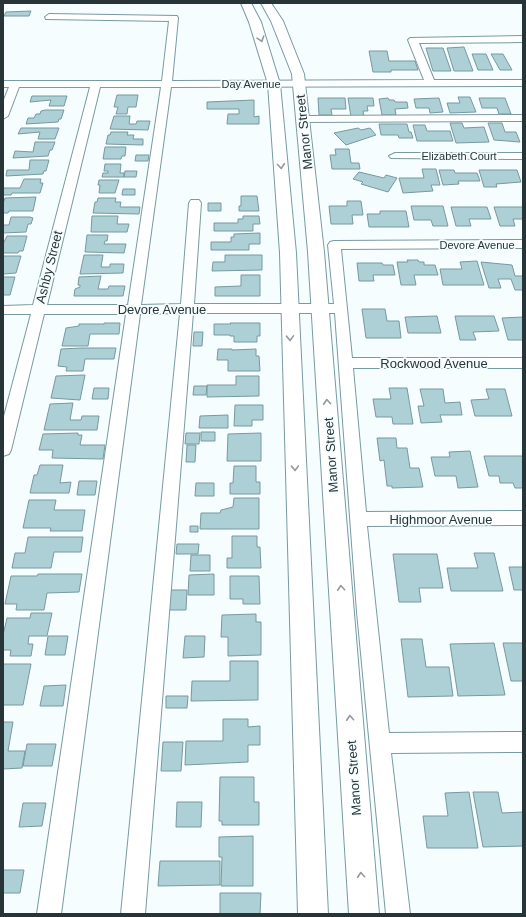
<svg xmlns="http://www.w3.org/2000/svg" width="526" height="917" font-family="Helvetica,sans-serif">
	<rect width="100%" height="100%" fill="#f6fdfe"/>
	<path fill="#add0d7" stroke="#77999f" d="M31,11L29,16H4L6,12Z
		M464,47L473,71H454L447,48Z
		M426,48H443L451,71H433Z
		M369,51H387L389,61H415L418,70H391V72H373Z
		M472,54H486L493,70H478Z
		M491,54H503L512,70H500Z
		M117,95H138L136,107H128L127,114H116L118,107H114Z
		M32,96H67L64,106H49L51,100L30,102Z
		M458,97H470L476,112L450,113L447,103H460Z
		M318,98H345L346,109H331L332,115H319Z
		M348,98H373L374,106H367L368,111H363L364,117H351Z
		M388,98L389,100H394L395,102H407L408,108L395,109L396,115H382L379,99Z
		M439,98L443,112L430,113L429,108H416L414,99Z
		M479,98H505L511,114H499L497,108H482Z
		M254,100V117L259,116V124H227L228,114H239V109H207V102Z
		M45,110H64L61,119H59L58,122L26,124L28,118H34L36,114H40L41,111Z
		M114,116H130L129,124H136L137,121H150L148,130L110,129Z
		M450,123H462L464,128L484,127L489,142L456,143Z
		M488,123H502L505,132H516L520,142L494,140Z
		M379,124H407L409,132H411L413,138H399L398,135H381Z
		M413,125H425L427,131H450L453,141H417Z
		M21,128H59L55,139H38L40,132L18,134Z
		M358,128L361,130L370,128L376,135L346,145L334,133Z
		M111,132H128L127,135H134L133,139H143V145L106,144L108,135H110Z
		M35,142H55L52,150H50L48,156L13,158L15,151L33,152Z
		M105,147H126L125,156H122L121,159H103Z
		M335,149H349L351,163H359L360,169H332L330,155H336Z
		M136,155H149L148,161H135Z
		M30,160H49L46,171H44L43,174L6,176L7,170H29Z
		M105,164H121L120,173H124V177H102L103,173H108V171H104Z
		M422,169H436L440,185H431L433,191L403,193L399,178H424Z
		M439,170H454L455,173H477L480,181H458L459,184L443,185Z
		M479,170H517L521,182L496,184L497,187H484Z
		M125,171H137L136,177H124Z
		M359,172L384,178L386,175L397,178L388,192L361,184L363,182L353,179Z
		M24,179H41L40,183H43L40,193H12L11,195H3V188H20Z
		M99,180H119L115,193H99L100,185H98Z
		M123,189H135V195H122Z
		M241,196H257L259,211H239V206H241Z
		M36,197L33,211H9L8,213H3V204L5,198Z
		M98,198H116L115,202H121L120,207H140L139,214L93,213L95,202H97Z
		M347,201H361L363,215H352L353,224H331L329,206H347Z
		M208,203H221V211H208Z
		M411,206H443L448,226H433L431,220H414Z
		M451,207H487L491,219H469L471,226H456Z
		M494,207H523V219H513L515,226H500Z
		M380,211H406L409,227H369L367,214H380Z
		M92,216H118L117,224H129L127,232H91Z
		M243,216H259L260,224H253V231H214V223H238V219H243Z
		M11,217H30L33,218L31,224H28L26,232L3,233V225H9Z
		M260,233V244H249V250H211V242H231V237H234V234Z
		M87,235H108L107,241H105L104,244H126L124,253L85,252Z
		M7,236H27L23,251H19L18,253H3V244Z
		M84,255H103L101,267H110V264H124L123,273L80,274Z
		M225,255H262V270L212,271L213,262H225Z
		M3,256H21L16,273L3,274Z
		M407,260H418L419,262H424V265H435L438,275H414L416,285H401L397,262H408Z
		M477,261L484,285H443L440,269H462L460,262Z
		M481,262L512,265L515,276H523V290H515L511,279H498L501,288H489Z
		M357,263H382L383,265H393L395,275H373L374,281H359Z
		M241,275H260V296H215V287L241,286Z
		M101,276L98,289H108L109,286H125L123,296H74L75,289L80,287V285H78L79,277Z
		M3,277H15L10,295H3Z
		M362,309H385L387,321H399L401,338H366Z
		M437,316L441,333H408L405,317Z
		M455,316H494L499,331L473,332L476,340H460Z
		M523,317V340H508L502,318Z
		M104,323H120L119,334H90L88,346H62L66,328L79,326V324H104Z
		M230,323H260V336H257V342H234V336H230V335H214V324H231Z
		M194,332H203L202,346H193Z
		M81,348H116L114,359H85L83,371H66L67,367L58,366L61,349Z
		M218,349H232V350L256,349V356H259L260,371H228V360H217Z
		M85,375L80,400L51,398L56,376Z
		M236,376H259V396L207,397V385H236Z
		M194,386H207L206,395H193Z
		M94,388H109L108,399H92Z
		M389,388H407L413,424H393L392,417H376L373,399H391Z
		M420,389H443L445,403L460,402L462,415H440L442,422L421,423L418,406H424Z
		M486,389H505L512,416H475L471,400L489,399Z
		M73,403L70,420H81L82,416H99L97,430H44L50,404Z
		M235,405H263V420H252V426H234Z
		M228,415V428H199L200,416Z
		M201,432H215V441H201Z
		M78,433V435H82L80,445H105L103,459L52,458L53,450H39L43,434Z
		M186,433H200L199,444H185Z
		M261,433V461H227L228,434Z
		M377,438H396L397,448H407L410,468H419L423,487L392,488V486H387L384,460L380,461Z
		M187,445H196L195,462H186Z
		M470,451L478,487L458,488L456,476H435L431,457H450L449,452Z
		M484,456H523V488H515L513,483H500L499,476H489Z
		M40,465H63L60,483L71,482L69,493H30L34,475H37Z
		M234,466H256V482H260V494H230V483H233Z
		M79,481H97L95,495H77Z
		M196,483H214V496H195Z
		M234,498H259V529H200L201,513H220L221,510L233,507Z
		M29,500H56L54,510H85L82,531H50L51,528H23Z
		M190,526H198V532H190Z
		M232,536H257V547H260L261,568H227V558H232Z
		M28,537H83L81,552H54L51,568H12L15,553H25Z
		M177,544H199L198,554H176Z
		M474,553H494L503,591H451L447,568H478Z
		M393,554H437L443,588H419L421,602H399Z
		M191,555H210V571H190Z
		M509,567H523V590H514Z
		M38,574H82L79,592L47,593L44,610H16L17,604H5L11,576H37Z
		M214,574V595H188L189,575Z
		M230,576H259L260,604H243V599H230Z
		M169,590H187L186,610H168Z
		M31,613H52L47,636H29L28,644H33L31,656H10L11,650H3V635L7,618H30Z
		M256,614V622H261V655L228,656V637H221L222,615Z
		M48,636H68L65,655H45Z
		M185,636H205L204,657L183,658Z
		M401,639H422L426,667H449L453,696L408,697Z
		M494,643L505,695L458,696L450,644Z
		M503,643H523V681H511Z
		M230,661H258V700L191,701L192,681H230Z
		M3,664H31L23,705H3Z
		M66,685L63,706H40L44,686Z
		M166,696H188L187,708H166Z
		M223,719H248V727L260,726V745H248V762L185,765L186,741H223Z
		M3,722H13L8,751H25L22,768L3,769Z
		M163,742H183L181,771H161Z
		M27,744H56L52,766H23Z
		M220,777H254V802H259V825H222V821H219Z
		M469,792L478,848H427L423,816H448L445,793Z
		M473,792H498L502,813L523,812V846L483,847Z
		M177,802H202L201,827H176Z
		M23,803H46L42,826L19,827Z
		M253,836V886H221L222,857H219V837Z
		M160,861H220V885L158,886Z
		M3,870H24L20,893H3Z
		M220,893H261L260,914H220Z"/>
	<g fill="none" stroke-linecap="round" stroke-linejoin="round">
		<defs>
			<path id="minor" d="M49,14L177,16L178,18L172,81L424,80L408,40L410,38L523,36V42L419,43L434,80H523V86L171,87L141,305L181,304L189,203L191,200H199L201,203L194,304H334L328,245L330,242L334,241L523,240V248L341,249L352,358H523V368H353L366,512L523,511V525L367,526L389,733L523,732V752L391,753L410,914H386L357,612L335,313H193L145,914H121L180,313L140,314L61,914H37L126,314H44L11,450L9,454L3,456V420L31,314H3V306L33,305L90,87H19L8,116L3,119V102L9,87H3V81H162L169,21L46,19L45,17ZM100,87H161L128,305H47Z
				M523,115V121L303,122L298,119L303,116Z
				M395,153H523V159L391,158L389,156Z"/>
			<path id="major" d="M241,3H251L261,22L280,84L296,253L328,914H298L280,253L268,84L249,22Z
				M261,3H271L283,21L304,74L324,252L379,914H349L308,252L292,74L271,21Z"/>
		</defs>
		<use href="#minor" stroke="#789aa1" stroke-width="2"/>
		<use href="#major" stroke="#789aa1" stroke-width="2"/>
		<use href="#minor" fill="#fff" fill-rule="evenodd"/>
		<use href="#major" fill="#fff" fill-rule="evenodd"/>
	</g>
	<defs><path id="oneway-chevron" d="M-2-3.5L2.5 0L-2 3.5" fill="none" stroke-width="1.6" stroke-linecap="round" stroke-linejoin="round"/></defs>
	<g stroke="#939a9c">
		<use href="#oneway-chevron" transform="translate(261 39) rotate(72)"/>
		<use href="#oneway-chevron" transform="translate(281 166) rotate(85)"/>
		<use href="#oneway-chevron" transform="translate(290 338) rotate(88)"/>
		<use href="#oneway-chevron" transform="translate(327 402) rotate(-94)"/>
		<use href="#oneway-chevron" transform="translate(295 468) rotate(88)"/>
		<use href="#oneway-chevron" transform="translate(341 588) rotate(-94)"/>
		<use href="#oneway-chevron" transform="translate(350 718) rotate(-94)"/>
		<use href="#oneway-chevron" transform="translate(361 875) rotate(-94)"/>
	</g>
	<g text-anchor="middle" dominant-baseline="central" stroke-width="3.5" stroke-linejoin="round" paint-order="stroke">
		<g font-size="11" fill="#273538" stroke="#f6fdfe">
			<text x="251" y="84">Day Avenue</text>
			<text x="459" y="156">Elizabeth Court</text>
			<text x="477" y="245">Devore Avenue</text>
		</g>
		<g font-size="13" fill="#273538" stroke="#f6fdfe">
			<text transform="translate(304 132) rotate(-96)">Manor Street</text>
			<text transform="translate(49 267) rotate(-76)">Ashby Street</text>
			<text x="162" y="309">Devore Avenue</text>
			<text x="434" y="363">Rockwood Avenue</text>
			<text transform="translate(331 455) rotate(-94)">Manor Street</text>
			<text x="441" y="519">Highmoor Avenue</text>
			<text transform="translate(354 778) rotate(-94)">Manor Street</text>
		</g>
	</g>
	<rect width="526" height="917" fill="none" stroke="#273538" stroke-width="8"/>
</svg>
